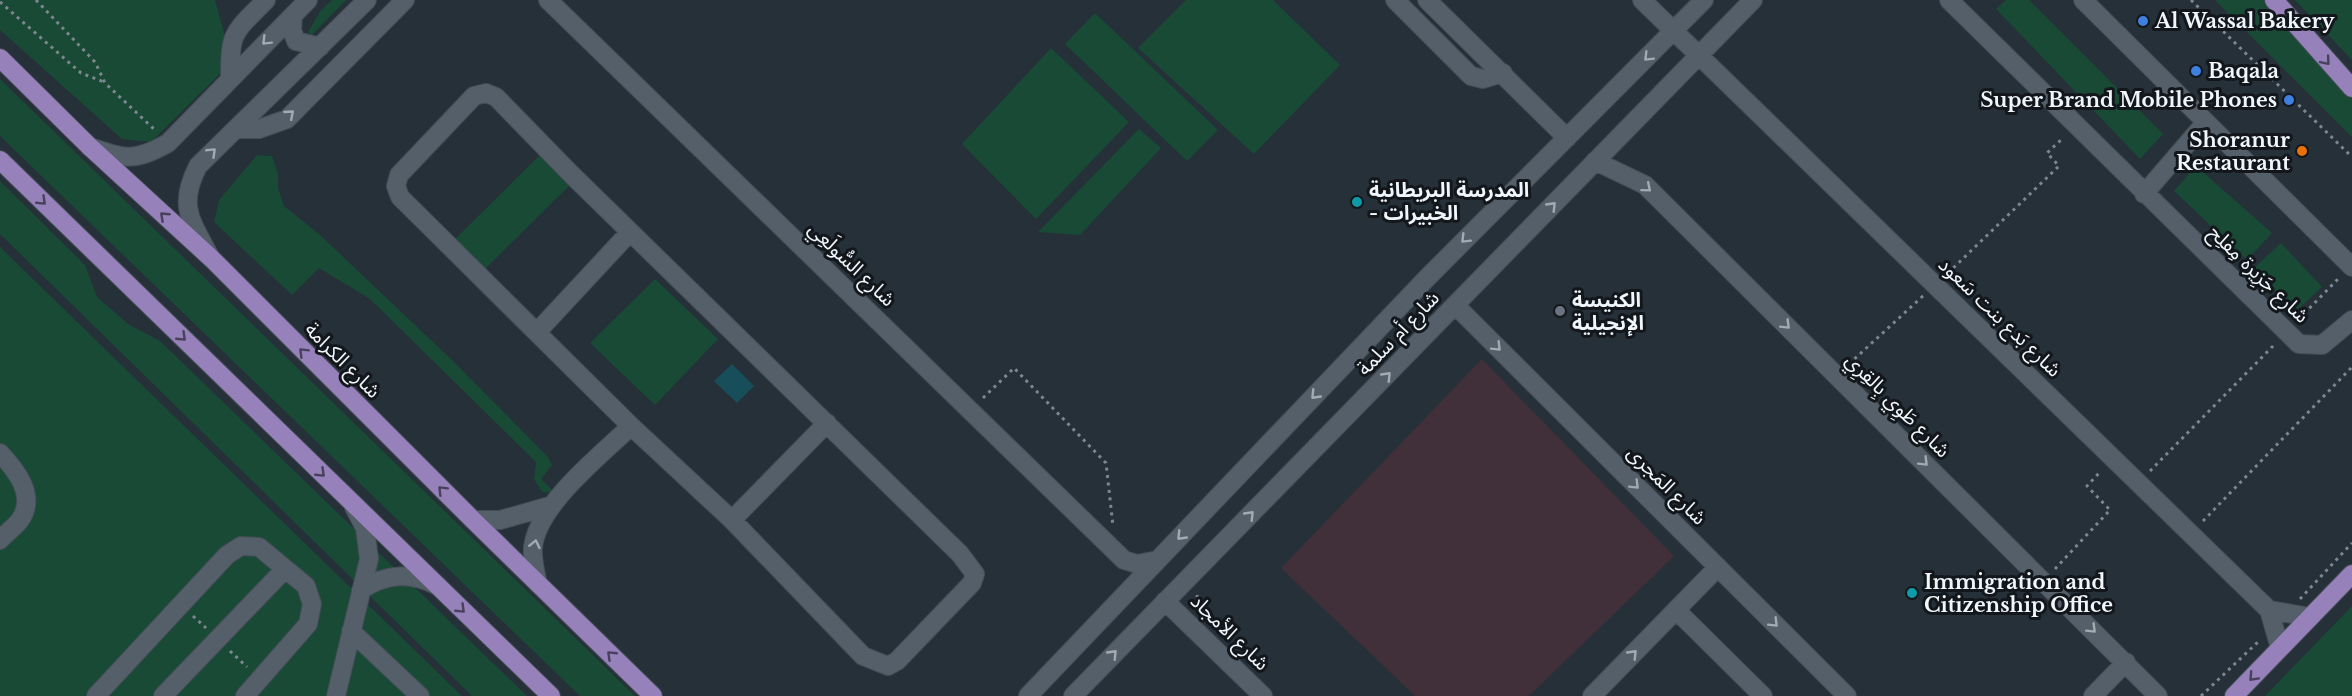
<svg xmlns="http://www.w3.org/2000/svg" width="2352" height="696" font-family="'Libre Baskerville','Noto Sans Arabic',serif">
	<rect width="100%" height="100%" fill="#253039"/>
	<path fill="#413039" d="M1482,359L1674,556L1529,696H1415L1281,568Z"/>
	<path fill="#194a35" d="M0,0H215L232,62L151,142L122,139L0,30Z
		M332,0H346L311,36L308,32L321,10Z
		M1186,0H1273L1340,65L1254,154L1138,48Z
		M2006,0H2029L2163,134L2140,159L1996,9Z
		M2215,0H2263L2352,96V137Z
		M2295,0H2352V60Z
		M1095,13L1218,130L1187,161L1065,44Z
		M1051,48L1129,122L1036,219L962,144Z
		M0,79L635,696H580L0,136Z
		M1139,129L1161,148L1080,235L1038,232Z
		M541,154L571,184L485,269L455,239Z
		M257,155L272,156L278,174V188L284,206L319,234L452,360L548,457L552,465L541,479L555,493L542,492L534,479L536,462L370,299L319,268L292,295L214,222L219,200Z
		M2196,166L2272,233L2247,260L2174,191Z
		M0,181L85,265L97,297L128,324L160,341L527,696H472L0,234Z
		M2281,243L2322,287L2295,312L2254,268Z
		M0,247L462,696H0Z
		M655,279L718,339L655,405L590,343Z
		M2352,606V696H2265Z"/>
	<path fill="#184e59" d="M732,364L754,386L737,403L714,381Z"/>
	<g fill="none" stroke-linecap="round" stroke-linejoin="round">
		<defs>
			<path id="minor" d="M548,0L1124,560L1137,564L1158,560
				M1395,0L1471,76L1483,79L1503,73
				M1427,0L1567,138
				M1642,0L2269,610L2280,648
				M1949,0L2299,344L2322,345L2352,320
				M2083,0L2352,267
				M293,15L292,30L296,41L320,47
				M230,77C230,30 234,33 266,0
				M486,93L496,97L571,174L960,554L975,574L972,583L897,661L888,666L863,656L732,520L631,426L400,197L396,186L399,175L474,96Z
				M236,129H259L287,119L405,0
				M90,147C125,159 135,162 168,143L308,0
				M1595,161L1645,185L2158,696
				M2144,194L2206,122
				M209,255C190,219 178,205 198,166L367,0
				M1456,306L1847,696
				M537,332L630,232
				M0,453C16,470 37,496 20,520C15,527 6,533 0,540
				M473,520H500L550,506
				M732,520L827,423
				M538,584C535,571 532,560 533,547C538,504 601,455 631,426
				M361,590C387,573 411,572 438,586
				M1165,601L1263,696
				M1676,610L1763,696
				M2269,610L2310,617
				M351,631L420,696
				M96,696L227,555L241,546L259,547L306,586L312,604L308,624L245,696
				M163,696L285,569
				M336,696L369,559L365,528L354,507
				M1028,696L1426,279L1704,0
				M1073,696L1753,0
				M1592,696L1718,567
				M2093,696L2126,662"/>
			<path id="major" d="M2274,0L2352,88
				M0,58L90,147L212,259L473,520L653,696
				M0,160L551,696
				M2234,696L2352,574"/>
		</defs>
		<use href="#minor" stroke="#444d55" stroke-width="20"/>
		<use href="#major" stroke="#444d55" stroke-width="20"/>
		<path stroke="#7e878f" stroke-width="3" stroke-dasharray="3 4.5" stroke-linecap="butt" d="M36,0L95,62L105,83L156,131
			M2191,0L2352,157
			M0,2L81,73L104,82
			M1948,273L2059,166L2047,153L2063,138
			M2299,319L2339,278
			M1849,364L1924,295
			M983,398L1014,368L1106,463L1113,526
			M2150,471L2276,343
			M2203,521L2352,367
			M2055,569L2110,510L2087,486L2101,471
			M1197,595L1199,609
			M2300,599L2352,543
			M193,616L206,628
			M230,651L247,667
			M2201,696L2260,640"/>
		<use href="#minor" stroke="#545f69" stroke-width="18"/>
		<use href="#major" stroke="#9781bb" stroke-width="18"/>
	</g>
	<defs><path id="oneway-chevron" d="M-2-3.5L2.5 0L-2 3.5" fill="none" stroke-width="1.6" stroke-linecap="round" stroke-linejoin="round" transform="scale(1.5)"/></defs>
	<g stroke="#a2aab2">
		<use href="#oneway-chevron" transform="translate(266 41) rotate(135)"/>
		<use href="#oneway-chevron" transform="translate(1648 57) rotate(135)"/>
		<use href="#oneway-chevron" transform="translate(290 114) rotate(-41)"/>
		<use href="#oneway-chevron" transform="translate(212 152) rotate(-44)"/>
		<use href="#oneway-chevron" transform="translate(1647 188) rotate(40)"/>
		<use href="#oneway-chevron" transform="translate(1552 206) rotate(-46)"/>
		<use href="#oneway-chevron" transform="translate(1465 239) rotate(135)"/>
		<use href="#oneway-chevron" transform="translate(1786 325) rotate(45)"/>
		<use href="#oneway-chevron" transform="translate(1497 347) rotate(45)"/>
		<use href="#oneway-chevron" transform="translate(1387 376) rotate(-46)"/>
		<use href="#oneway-chevron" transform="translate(1315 395) rotate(134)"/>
		<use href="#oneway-chevron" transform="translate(1924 462) rotate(45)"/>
		<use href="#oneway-chevron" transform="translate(1635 485) rotate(45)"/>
		<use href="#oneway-chevron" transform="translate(1250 515) rotate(-46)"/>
		<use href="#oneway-chevron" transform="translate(1181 536) rotate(134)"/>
		<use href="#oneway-chevron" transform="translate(535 544) rotate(-78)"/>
		<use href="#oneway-chevron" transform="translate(1774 623) rotate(45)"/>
		<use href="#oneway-chevron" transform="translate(2092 629) rotate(45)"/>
		<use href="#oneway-chevron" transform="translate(1113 654) rotate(-46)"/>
		<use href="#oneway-chevron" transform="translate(1633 654) rotate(-46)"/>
	</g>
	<g stroke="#48415b">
		<use href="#oneway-chevron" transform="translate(2326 61) rotate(50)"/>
		<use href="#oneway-chevron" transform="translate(42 201) rotate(44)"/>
		<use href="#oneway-chevron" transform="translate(164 216) rotate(-137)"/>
		<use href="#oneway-chevron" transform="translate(182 337) rotate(44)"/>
		<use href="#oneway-chevron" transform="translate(303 352) rotate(-135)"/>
		<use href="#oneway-chevron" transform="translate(321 473) rotate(44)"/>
		<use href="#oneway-chevron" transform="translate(442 490) rotate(-135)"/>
		<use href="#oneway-chevron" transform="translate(461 609) rotate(44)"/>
		<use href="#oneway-chevron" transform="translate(611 655) rotate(-136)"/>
		<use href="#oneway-chevron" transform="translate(2253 677) rotate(133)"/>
	</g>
	<g fill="#3f7fe0" stroke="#13171b" stroke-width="2">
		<circle cx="2143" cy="21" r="6"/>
		<circle cx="2196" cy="71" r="6"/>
		<circle cx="2289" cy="100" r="6"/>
	</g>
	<circle fill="#e8710a" stroke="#13171b" stroke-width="2" cx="2302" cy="151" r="6"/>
	<g fill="#0f9aa8" stroke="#13171b" stroke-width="2">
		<circle cx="1357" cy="202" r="6"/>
		<circle cx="1912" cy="593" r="6"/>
	</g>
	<circle fill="#6b7280" stroke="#13171b" stroke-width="2" cx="1560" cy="311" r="6"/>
	<g text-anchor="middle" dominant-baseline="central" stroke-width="6" stroke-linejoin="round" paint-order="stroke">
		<g font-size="20" font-weight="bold" fill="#eff6fc" stroke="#13171b" text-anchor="start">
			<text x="2155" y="21">Al Wassal Bakery</text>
			<text x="2208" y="71">Baqala</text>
			<text x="2277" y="100" text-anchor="end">Super Brand Mobile Phones</text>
			<text x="2290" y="140" text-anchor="end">Shoranur<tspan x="2290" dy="23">Restaurant</tspan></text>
			<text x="1369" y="190">المدرسة البريطانية<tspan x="1369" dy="23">- الخبيرات</tspan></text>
			<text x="1572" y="300">الكنيسة<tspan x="1572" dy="23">الإنجيلية</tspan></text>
			<text x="1924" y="582">Immigration and<tspan x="1924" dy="23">Citizenship Office</tspan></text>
		</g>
		<g font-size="20" fill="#eff6fc" stroke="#13171b">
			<text transform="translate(852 264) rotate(44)">شارع السُّولَعِي</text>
			<text transform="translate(2259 274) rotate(44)">شارع جَزِيرة مِفلِح</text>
			<text transform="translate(2000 317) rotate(44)">شارع بَدع بنت سَعود</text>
			<text transform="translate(1398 333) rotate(-46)">شارع أم سلمة</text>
			<text transform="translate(343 360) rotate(45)">شارع الكرامة</text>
			<text transform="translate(1898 405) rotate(45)">شارع طَوِي بِالقِرِي</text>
			<text transform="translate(1667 485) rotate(45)">شارع المَجرى</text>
			<text transform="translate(1230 632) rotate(44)">شارع الأمجاد</text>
		</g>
	</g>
</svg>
